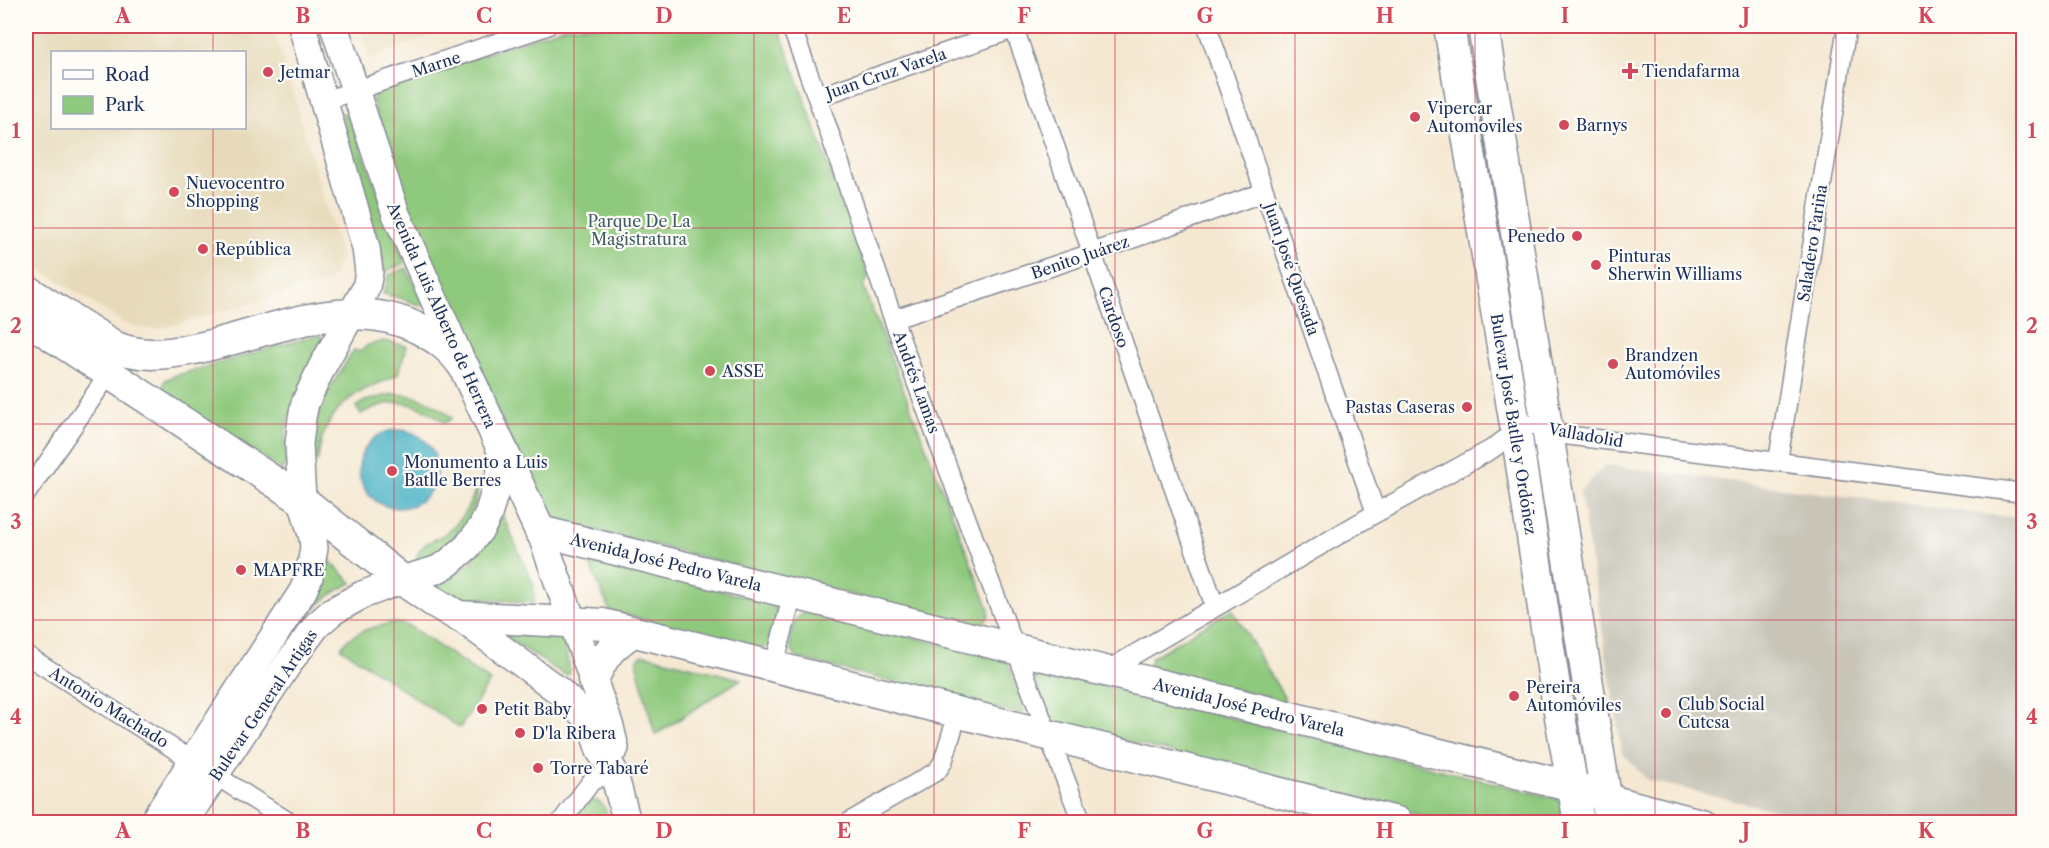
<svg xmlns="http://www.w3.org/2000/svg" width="2049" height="848" font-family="'Libre Caslon Text',serif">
	<rect width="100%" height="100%" fill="#fdfcf7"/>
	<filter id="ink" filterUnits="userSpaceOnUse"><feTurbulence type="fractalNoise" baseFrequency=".0167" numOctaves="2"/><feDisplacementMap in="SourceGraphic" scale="12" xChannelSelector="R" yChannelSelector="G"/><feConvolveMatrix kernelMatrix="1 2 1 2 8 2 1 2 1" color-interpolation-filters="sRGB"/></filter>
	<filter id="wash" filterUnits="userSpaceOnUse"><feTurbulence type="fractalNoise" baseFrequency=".008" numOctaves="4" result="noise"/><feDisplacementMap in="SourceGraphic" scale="24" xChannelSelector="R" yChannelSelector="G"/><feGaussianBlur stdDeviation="1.35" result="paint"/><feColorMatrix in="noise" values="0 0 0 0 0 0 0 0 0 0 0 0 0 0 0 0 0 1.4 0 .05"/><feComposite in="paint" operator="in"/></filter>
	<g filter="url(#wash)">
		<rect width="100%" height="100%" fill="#f5e8d2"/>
		<path fill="#e7daba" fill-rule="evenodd" d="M26,26H273L341,257L335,274L327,282L159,329H148L125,324L26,260ZM52,52H244V128H52Z
			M360,26H455L370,59Z"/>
		<path fill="#c8c4b8" d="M1605,465L2023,519V822H1825L1647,780L1622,752L1580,492Z"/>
		<path fill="#8fc97d" stroke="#557c6e" stroke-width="1.5" d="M568,26H778L869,277L863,286L989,609C990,619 985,623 976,626L552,519L542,511L412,217L392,164L372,100L375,93L381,88Z
			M343,113L349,115L405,263L384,272L383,262L341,114Z
			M1486,146L1489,147L1530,412L1529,413L1484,147Z
			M407,268L424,305L422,306L397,297L383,294L389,275Z
			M316,335L321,336L322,339L287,422L285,442L286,464L281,470L163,391L162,389L165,380L174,376Z
			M384,341L407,346L398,374C387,381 375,384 364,390C336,403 320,430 318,460L315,461C314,452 312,442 313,433C316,405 338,377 352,353L354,350L360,352L368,345Z
			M393,394C417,394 434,402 452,418L445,423C418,401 392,395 361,414L356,407L365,401Z
			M1535,454H1538L1588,770H1586L1582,764L1533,455Z
			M477,484C482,515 444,552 418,563L416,561C418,541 437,541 450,530C464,518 472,502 477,484Z
			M501,515L503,516L534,586V603L453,596L437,587L471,562L487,540Z
			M586,556L770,603C786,613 778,641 762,649L610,611Z
			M327,558L352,583C313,600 293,633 269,667L320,583Z
			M1232,609L1284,697V702L1151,668L1149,666L1151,658Z
			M807,611L1005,660L1009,665L1025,712L1020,714L798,658C785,648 792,634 795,620Z
			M392,623L403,624L412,628L490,681L460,728L341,648C351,631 374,627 392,623Z
			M504,630L562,636L570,670L569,674L566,675L563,674L503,635Z
			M642,655H646L741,679L655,735L637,666V660Z
			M1038,670L1558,799L1561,802L1565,822H1448L1058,724L1050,718L1033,675L1034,671Z
			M593,800C606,802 606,812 609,822H573L585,804Z"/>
		<path fill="#46b1c4" stroke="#307091" stroke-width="1.5" d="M359 469a39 39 0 1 1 78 0a39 39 0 1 1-78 0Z"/>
	</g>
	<g filter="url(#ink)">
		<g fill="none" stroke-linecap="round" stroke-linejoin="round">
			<defs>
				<path id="minor" d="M791,26C828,123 859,223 894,321C955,489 1017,656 1082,822
					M1207,26L1376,513
					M1014,28L1215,607
					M818,97L1022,26
					M324,101L547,26
					M894,319L1092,253L1265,192
					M1778,461L1847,26
					M26,494L115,365
					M26,655L193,761
					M774,666L793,593
					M1106,671L1376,513L1492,449L1516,431L1527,425H1537L1549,433L2024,493
					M215,775L289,822
					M561,822L591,782L613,770
					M849,822L937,771L943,762L958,712"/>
				<path id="tertiary" d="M1606,796L1705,822"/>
				<path id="secondary" d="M334,26L396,214L461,360
					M540,531L610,727L615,748
					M458,616L559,691L586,717L593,729L600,751L613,770L627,822
					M153,822L303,591L309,577L314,548L313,538L302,500L299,444L302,418L305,403L322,367L366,288L369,272L366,248L302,26
					M184,822L290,661L317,625L333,611L362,595L402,580L436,570L447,564L467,547L482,527L488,515L505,457"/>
				<path id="primary" d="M1449,26L1516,431L1557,700L1579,822
					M1483,26L1610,822
					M26,290L114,346C140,358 167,354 194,349C267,334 347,292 419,329C438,339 452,349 464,367L540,531L1573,787L1606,796
					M26,319L302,500L402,580L431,600L458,616L603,624L1397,822
					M593,680C604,655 610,647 633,632"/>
			</defs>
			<use href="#minor" stroke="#888c98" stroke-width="21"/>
			<use href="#tertiary" stroke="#888c98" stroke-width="27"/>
			<use href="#secondary" stroke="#888c98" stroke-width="30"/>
			<use href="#primary" stroke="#888c98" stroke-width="33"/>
			<use href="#minor" stroke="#fff" stroke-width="18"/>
			<use href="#tertiary" stroke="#fff" stroke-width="24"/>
			<use href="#secondary" stroke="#fff" stroke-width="27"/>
			<use href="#primary" stroke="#fff" stroke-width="30"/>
		</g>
	</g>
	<path fill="none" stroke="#d1495b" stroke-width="1.5" stroke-opacity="0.55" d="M213,26V52M394,26V822M574,26V822M754,26V822M934,26V822M1115,26V822M1295,26V822M1475,26V822M1655,26V822M1836,26V822M213,128V822M26,228H2024M26,424H2024M26,620H2024"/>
	<g fill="#d1495b" stroke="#fdfcf7" stroke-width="2">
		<path d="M1627 62h6v6h6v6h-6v6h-6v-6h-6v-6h6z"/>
		<circle cx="268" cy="72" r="6"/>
		<circle cx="1415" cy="117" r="6"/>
		<circle cx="1564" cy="125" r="6"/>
		<circle cx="174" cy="192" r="6"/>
		<circle cx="1577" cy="236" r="6"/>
		<circle cx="203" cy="249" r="6"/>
		<circle cx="1596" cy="265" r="6"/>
		<circle cx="1613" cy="364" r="6"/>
		<circle cx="710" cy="371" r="6"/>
		<circle cx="1467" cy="407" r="6"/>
		<circle cx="392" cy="471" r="6"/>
		<circle cx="241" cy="570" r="6"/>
		<circle cx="1514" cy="696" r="6"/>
		<circle cx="482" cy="709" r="6"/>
		<circle cx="1666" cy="713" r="6"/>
		<circle cx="520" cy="733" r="6"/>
		<circle cx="538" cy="768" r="6"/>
	</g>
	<g text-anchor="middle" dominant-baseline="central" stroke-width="4.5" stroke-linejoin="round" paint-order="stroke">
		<g font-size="16" fill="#1b2f5e" stroke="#fdfcf7">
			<text transform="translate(436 64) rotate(-18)">Marne</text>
			<text transform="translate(886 73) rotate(-19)">Juan Cruz Varela</text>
			<text transform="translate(1812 243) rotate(-81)">Saladero Fariña</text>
			<text transform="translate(1080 257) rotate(-19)">Benito Juárez</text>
			<text transform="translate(1292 269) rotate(71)">Juan José Quesada</text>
			<text transform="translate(442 315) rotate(66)">Avenida Luis Alberto de Herrera</text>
			<text transform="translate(1114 317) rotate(71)">Cardoso</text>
			<text transform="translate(917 382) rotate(70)">Andrés Lamas</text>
			<text transform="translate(1514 424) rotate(81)">Bulevar José Batlle y Ordóñez</text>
			<text transform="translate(1586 435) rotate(10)">Valladolid</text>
			<text transform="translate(666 562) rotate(14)">Avenida José Pedro Varela</text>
			<text transform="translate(263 705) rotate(-56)">Bulevar General Artigas</text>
			<text transform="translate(109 707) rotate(32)">Antonio Machado</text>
			<text transform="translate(1249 707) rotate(14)">Avenida José Pedro Varela</text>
		</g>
		<g font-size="16" fill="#1b2f5e" stroke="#fdfcf7" text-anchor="start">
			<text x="1642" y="71">Tiendafarma</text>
			<text x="280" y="72">Jetmar</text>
			<text x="1427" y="108">Vipercar<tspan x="1427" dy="18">Automoviles</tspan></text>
			<text x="1576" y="125">Barnys</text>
			<text x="186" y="183">Nuevocentro<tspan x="186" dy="18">Shopping</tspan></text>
			<text x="1565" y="236" text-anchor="end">Penedo</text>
			<text x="215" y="249">República</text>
			<text x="1608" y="256">Pinturas<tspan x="1608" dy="18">Sherwin Williams</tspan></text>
			<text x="1625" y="355">Brandzen<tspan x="1625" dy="18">Automóviles</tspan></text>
			<text x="722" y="371">ASSE</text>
			<text x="1455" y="407" text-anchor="end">Pastas Caseras</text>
			<text x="404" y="462">Monumento a Luis<tspan x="404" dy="18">Batlle Berres</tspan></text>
			<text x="253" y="570">MAPFRE</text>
			<text x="1526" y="687">Pereira<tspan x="1526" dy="18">Automóviles</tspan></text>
			<text x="1678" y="704">Club Social<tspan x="1678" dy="18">Cutcsa</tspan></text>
			<text x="494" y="709">Petit Baby</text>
			<text x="532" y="733">D'la Ribera</text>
			<text x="550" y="768">Torre Tabaré</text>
		</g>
		<g font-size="16" fill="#3e5d67" stroke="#fdfcf7">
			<text x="639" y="221">Parque De La<tspan x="639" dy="18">Magistratura</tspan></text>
		</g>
	</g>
	<rect width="2049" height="848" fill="none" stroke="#fdfcf7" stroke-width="66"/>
	<rect x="51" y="51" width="195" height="78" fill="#fdfcf7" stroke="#a3aaba" stroke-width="1.5"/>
	<rect x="63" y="70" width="30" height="9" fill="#ffffff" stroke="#a3aaba" stroke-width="1.5"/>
	<text x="105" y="81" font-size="18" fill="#1b2f5e">Road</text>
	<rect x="63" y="96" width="30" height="18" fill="#8fc97d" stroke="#a3aaba" stroke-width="1.5"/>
	<text x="105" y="111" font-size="18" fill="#1b2f5e">Park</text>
	<rect x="33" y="33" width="1983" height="782" fill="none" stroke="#d1495b" stroke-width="2"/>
	<g font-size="20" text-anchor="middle" font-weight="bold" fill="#d1495b">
		<text x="123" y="23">A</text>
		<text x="303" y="23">B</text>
		<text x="484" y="23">C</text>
		<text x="664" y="23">D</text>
		<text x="844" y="23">E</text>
		<text x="1024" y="23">F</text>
		<text x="1205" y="23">G</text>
		<text x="1385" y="23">H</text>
		<text x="1565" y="23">I</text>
		<text x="1746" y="23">J</text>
		<text x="1926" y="23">K</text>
		<text x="16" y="138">1</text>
		<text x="2032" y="138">1</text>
		<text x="16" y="333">2</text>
		<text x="2032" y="333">2</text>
		<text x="16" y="529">3</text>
		<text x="2032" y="529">3</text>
		<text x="16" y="724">4</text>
		<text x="2032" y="724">4</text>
		<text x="123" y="838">A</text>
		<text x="303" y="838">B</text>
		<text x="484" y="838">C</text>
		<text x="664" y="838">D</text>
		<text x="844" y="838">E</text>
		<text x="1024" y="838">F</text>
		<text x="1205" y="838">G</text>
		<text x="1385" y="838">H</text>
		<text x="1565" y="838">I</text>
		<text x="1746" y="838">J</text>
		<text x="1926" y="838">K</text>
	</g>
</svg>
